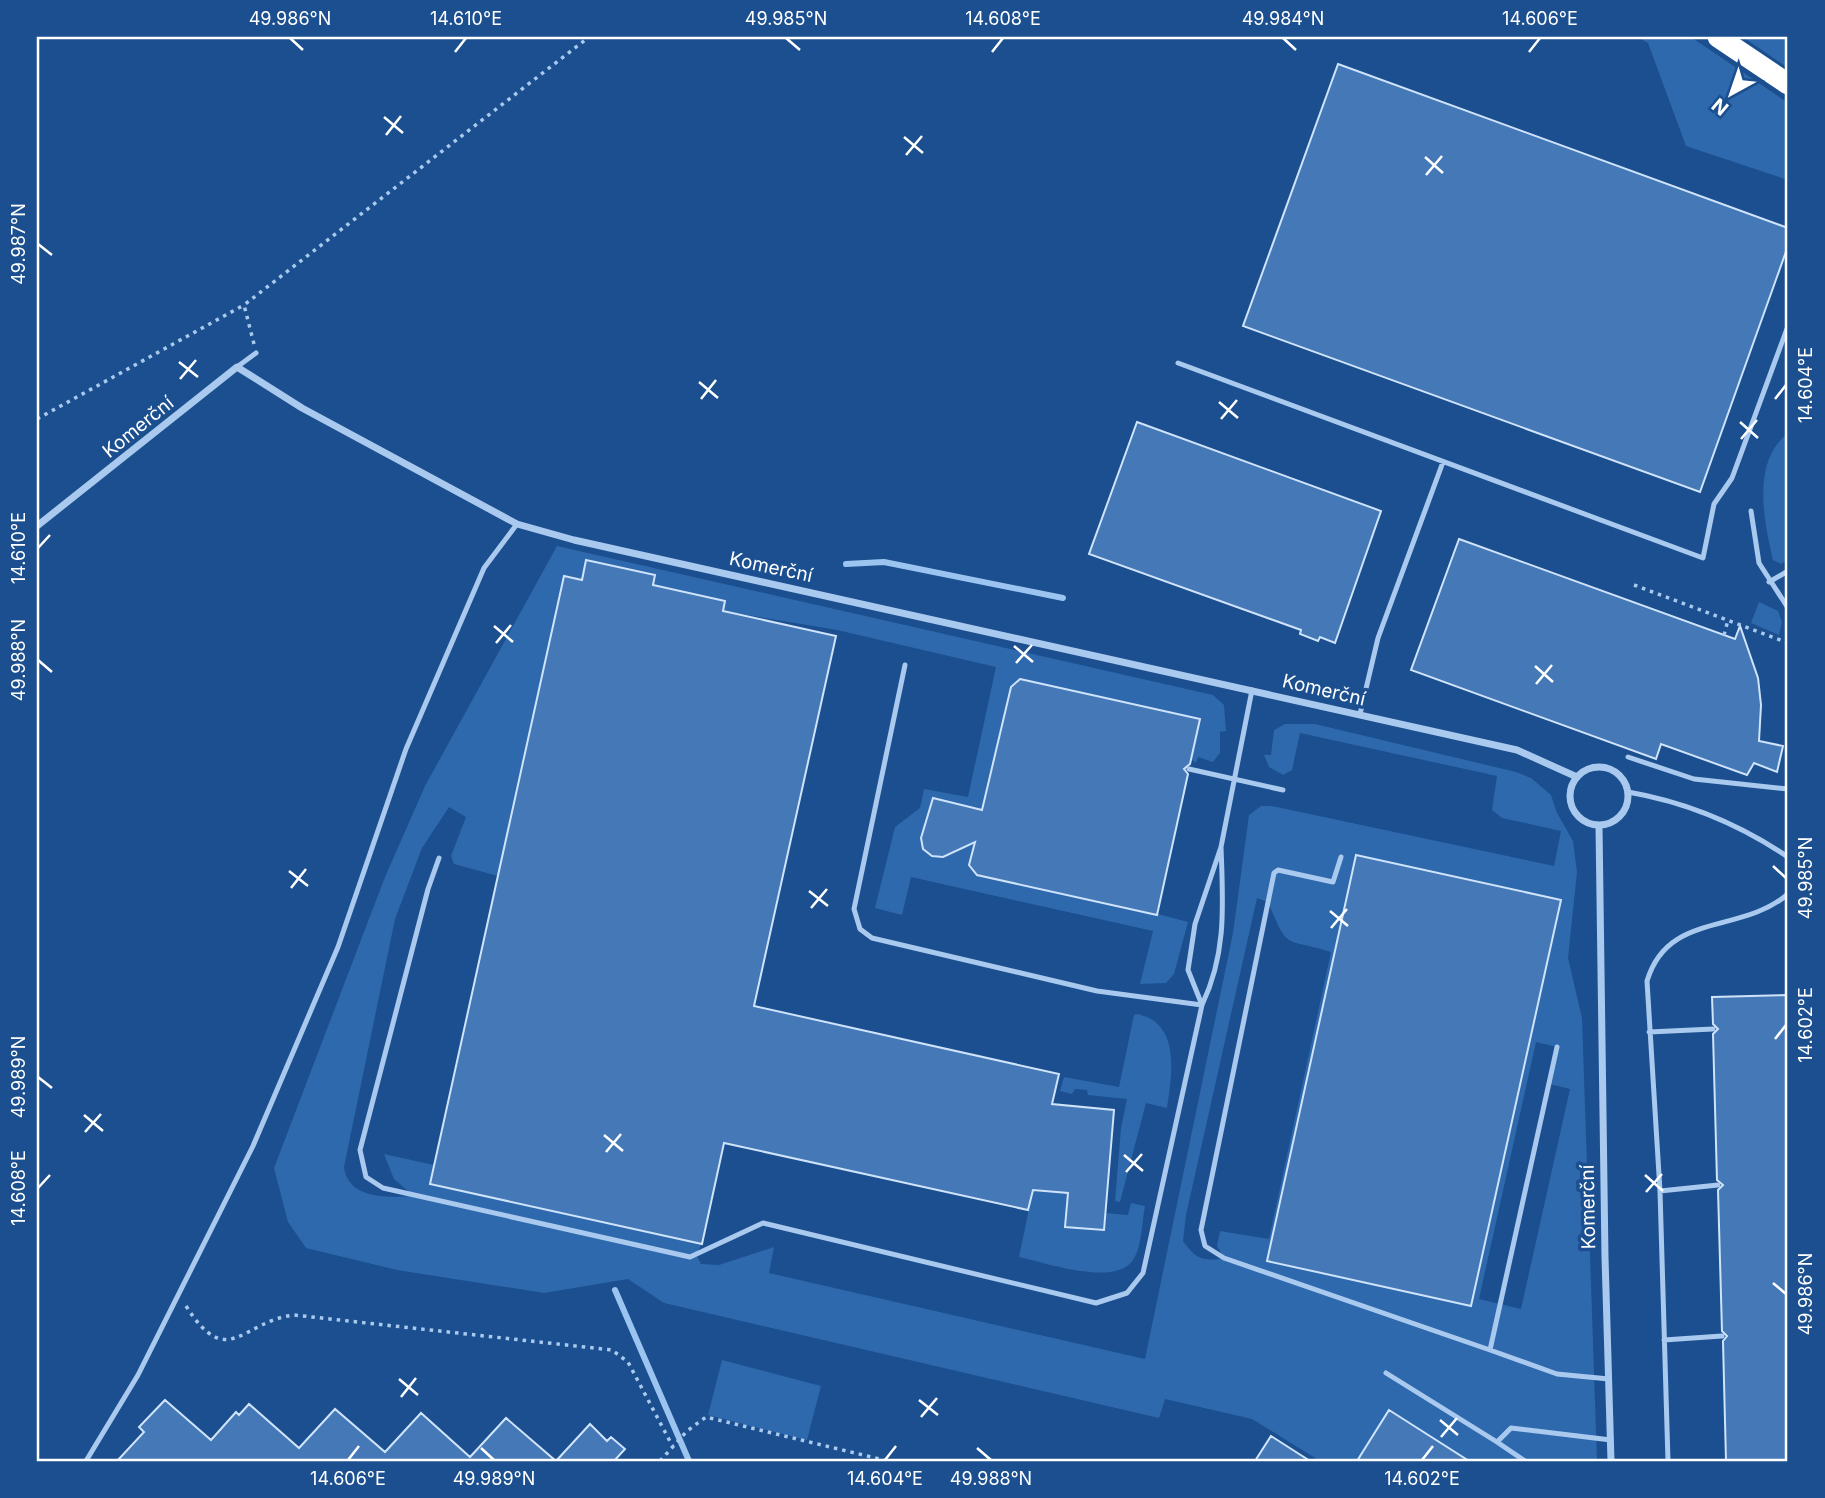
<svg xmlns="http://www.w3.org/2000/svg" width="1825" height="1498" font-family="Inter,sans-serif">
	<rect width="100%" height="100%" fill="#1b4f8f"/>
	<path fill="#2e69ad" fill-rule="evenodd" d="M1638,37H1691L1788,103V180L1686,146L1648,43Z
		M1743,37H1788V68Z
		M1788,433V559L1781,564L1773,560C1764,521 1751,462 1788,433Z
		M557,546L1213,695L1224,705L1226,731L1220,732V753L1213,762L1198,757L1196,763L1191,759L1199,719L1019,679L1011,687L969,864L1188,922L1174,974L1166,983L1140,984L1153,931L911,877L902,915L875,908L895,827L920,808L924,789L968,797L996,667L837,630L723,611L725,601L669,588L666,599L586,560L582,580L564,577L498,876L454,864L451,856L466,817L449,807L422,848L395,919L344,1167C348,1199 387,1198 414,1196L394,1179L384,1154L434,1165L430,1184L702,1244L696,1254L701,1264L719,1265L774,1247L769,1273L1145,1359L1233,933L1249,815L1261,806H1272L1554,866L1561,831L1502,818L1492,810L1497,776L1300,733L1292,770L1283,775L1269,767L1264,755H1271L1274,730L1285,724H1315L1516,772L1531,778L1551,795L1557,813L1573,841L1577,872L1568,958L1582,1018L1597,1461H1320L1252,1419L1165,1399L1159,1418L664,1303L628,1279L544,1293L397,1270L306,1248L288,1222L274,1168L385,877L425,786ZM933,799L955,804L943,857L932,856L922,843ZM1257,898L1268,902C1289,952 1283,937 1331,952L1269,1239L1220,1231L1217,1246L1224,1258C1202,1262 1196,1259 1183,1241L1186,1215ZM1560,900L1471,1306L1268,1261H1267ZM1536,1042L1557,1047L1549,1084L1570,1089L1521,1309L1479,1299Z
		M1759,602L1778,611L1782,622L1779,635L1751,623Z
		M1137,1014C1181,1023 1172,1074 1167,1108L1146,1103L1120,1202L1115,1201L1121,1128L1127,1099L1088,1095L1087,1090L1075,1089L1072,1094L1060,1091L1064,1077L1119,1087L1134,1015Z
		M1033,1190L1068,1193L1066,1227L1103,1230L1105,1213L1128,1215L1131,1203L1145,1206C1142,1221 1142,1247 1133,1260C1115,1287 1047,1263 1019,1257Z
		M722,1360L821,1386L807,1440L708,1415Z"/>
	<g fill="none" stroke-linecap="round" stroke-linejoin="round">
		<path stroke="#9cc4f0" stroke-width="6" d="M846,564L884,562L1063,598
			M615,1290L689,1461"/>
	</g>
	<path fill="#4478b7" stroke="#cfe3fa" stroke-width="2" d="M1338,64L1788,228V246L1700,492L1243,326Z
		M1137,422L1381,511L1335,643L1320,637L1318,641L1300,634L1301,630L1089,554Z
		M1459,539L1735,639L1740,626L1758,678L1761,705L1759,741L1783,746L1777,772L1754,763L1747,775L1661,744L1656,759L1411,670Z
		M586,560L655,575L653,585L725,601L723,611L836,636L754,1006L1059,1074L1052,1104L1114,1110L1104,1230L1065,1227L1068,1193L1033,1190L1028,1210L724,1143L702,1244L430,1184L564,576L582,580Z
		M1020,679L1200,719L1190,764L1184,769L1188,774L1157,915L977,875L969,865L975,842L943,857L932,856L923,849L921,838L933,798L982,810L1011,687Z
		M1356,855L1561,900L1471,1306L1267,1261Z
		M1788,995V1461H1726L1723,1341L1727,1336L1722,1331L1718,1190L1723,1185L1717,1180L1713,1034L1718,1029L1713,1024L1712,997Z
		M165,1400L211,1440L236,1412L239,1415L249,1404L299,1448L335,1409L385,1452L421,1413L470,1457L506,1418L556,1461L590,1424L607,1441L611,1437L625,1449L614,1461H117L144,1432L139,1427Z
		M1389,1410L1469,1461H1357Z
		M1271,1436L1310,1461H1255Z"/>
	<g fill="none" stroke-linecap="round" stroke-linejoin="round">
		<path stroke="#a9c9ee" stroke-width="3.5" stroke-dasharray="3.5 5" stroke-linecap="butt" d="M254,344L244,305L589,37
			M37,419L244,305
			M1634,585L1788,643
			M1724,635L1728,620
			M186,1306C228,1372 242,1321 294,1315L612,1350L628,1362L673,1447
			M660,1461L687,1431L706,1417L888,1461"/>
		<path stroke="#a9c9ee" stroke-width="5" d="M1178,363L1703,558L1714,504L1732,478L1788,326
			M237,367L256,353
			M1751,511L1759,563L1788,608
			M1769,582L1788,571
			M905,665L854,909L860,929L872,938L1097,991L1202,1005
			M1360,714L1378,638L1443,462
			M1628,757L1694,779L1788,789
			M1189,769L1283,790
			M1628,792C1686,802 1739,824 1788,857
			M1341,857L1333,882L1278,870L1274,873L1201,1230L1205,1246L1224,1258L1490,1350L1557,1047
			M439,858L428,889L360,1150L366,1177L383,1188L690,1257L763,1223L1096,1303L1127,1293L1143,1273L1202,1005C1227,953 1223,903 1221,847
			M1202,1005L1188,970L1195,924L1221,847L1252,690
			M1649,1032L1713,1029
			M1660,1191L1718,1185
			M1664,1340L1722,1336
			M1490,1350L1557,1374L1609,1379
			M1386,1373L1497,1442L1511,1428L1611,1440
			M1497,1442L1525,1461
			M86,1461L138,1375L253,1146L338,947L406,749L484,568L517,524
			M1668,1461L1660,1191L1647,981C1668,911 1740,935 1788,894"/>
		<path stroke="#a9c9ee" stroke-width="7" d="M37,526L237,367L302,408L517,524L574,540L1517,750L1577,777
			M1570 796a29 29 0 1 1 58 0a29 29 0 1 1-58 0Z
			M1599,826L1605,1257L1611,1461"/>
		<path stroke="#fff" stroke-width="21" d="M1718,37L1788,84"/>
	</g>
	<path fill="none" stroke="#fff" stroke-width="2.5" d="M290,38L303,50M786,38L800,50M1283,38L1296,50M455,52L466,38M992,52L1003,38M1529,52L1540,38M384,117L403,133M386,135L401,116M904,137L923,153M906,155L922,136M1425,157L1443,173M1426,175L1442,156M38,244L52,255M179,362L198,377M180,379L196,360M699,382L718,398M701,399L716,380M1775,399L1786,385M1219,402L1238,418M1221,419L1237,400M1740,422L1758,438M1741,439L1757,420M38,548L50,535M494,626L513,642M496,643L511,625M1014,646L1033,662M38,660L52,672M1016,663L1032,645M1535,666L1553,682M1536,684L1552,665M1773,866L1786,878M289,871L308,886M291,888L306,869M809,891L828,906M811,908L827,889M1330,911L1348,926M1331,928L1347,909M1775,1039L1786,1025M38,1077L52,1088M84,1115L103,1131M85,1132L101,1114M604,1135L623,1151M606,1152L621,1134M1124,1155L1143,1171M1126,1172L1142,1154M1645,1175L1663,1191M38,1188L50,1175M1646,1192L1662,1174M1773,1283L1786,1294M399,1379L418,1395M401,1397L416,1378M919,1400L938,1415M921,1417L937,1398M1440,1420L1458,1435M1441,1437L1457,1418M481,1448L494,1460M977,1448L991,1460M348,1460L359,1446M885,1460L896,1446M1422,1460L1433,1446"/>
	<g text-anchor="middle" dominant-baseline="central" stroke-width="7" stroke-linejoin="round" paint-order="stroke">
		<g font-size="19" fill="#fff" stroke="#1b4f8f">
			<text transform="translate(138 427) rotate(-39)">Komerční</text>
			<text transform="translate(771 567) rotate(12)">Komerční</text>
			<text transform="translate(1324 690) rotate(13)">Komerční</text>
			<text transform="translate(1588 1207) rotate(-91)">Komerční</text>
		</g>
	</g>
	<rect width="1825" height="1498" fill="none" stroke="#1b4f8f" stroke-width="77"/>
	<g transform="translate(1731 94) rotate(220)" stroke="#1b4f8f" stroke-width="5" paint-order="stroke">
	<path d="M0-5L12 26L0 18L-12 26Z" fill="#ffffff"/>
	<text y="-10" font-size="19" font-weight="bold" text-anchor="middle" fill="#ffffff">N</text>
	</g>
	<rect x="38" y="38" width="1748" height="1422" fill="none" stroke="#fff" stroke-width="2.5"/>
	<g font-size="18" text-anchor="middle" fill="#fff">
		<text x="290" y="25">49.986°N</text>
		<text x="466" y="25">14.610°E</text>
		<text x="786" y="25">49.985°N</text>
		<text x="1003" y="25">14.608°E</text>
		<text x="1283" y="25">49.984°N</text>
		<text x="1540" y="25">14.606°E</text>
		<text transform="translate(19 244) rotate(-90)" y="6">49.987°N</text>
		<text transform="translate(1806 385) rotate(-90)" y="6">14.604°E</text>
		<text transform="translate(19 548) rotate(-90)" y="6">14.610°E</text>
		<text transform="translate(19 660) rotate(-90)" y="6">49.988°N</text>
		<text transform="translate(1806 878) rotate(-90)" y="6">49.985°N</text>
		<text transform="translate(1806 1025) rotate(-90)" y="6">14.602°E</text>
		<text transform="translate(19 1077) rotate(-90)" y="6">49.989°N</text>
		<text transform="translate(19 1188) rotate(-90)" y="6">14.608°E</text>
		<text transform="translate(1806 1294) rotate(-90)" y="6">49.986°N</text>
		<text x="348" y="1485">14.606°E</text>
		<text x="494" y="1485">49.989°N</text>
		<text x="885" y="1485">14.604°E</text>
		<text x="991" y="1485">49.988°N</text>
		<text x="1422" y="1485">14.602°E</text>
	</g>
</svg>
